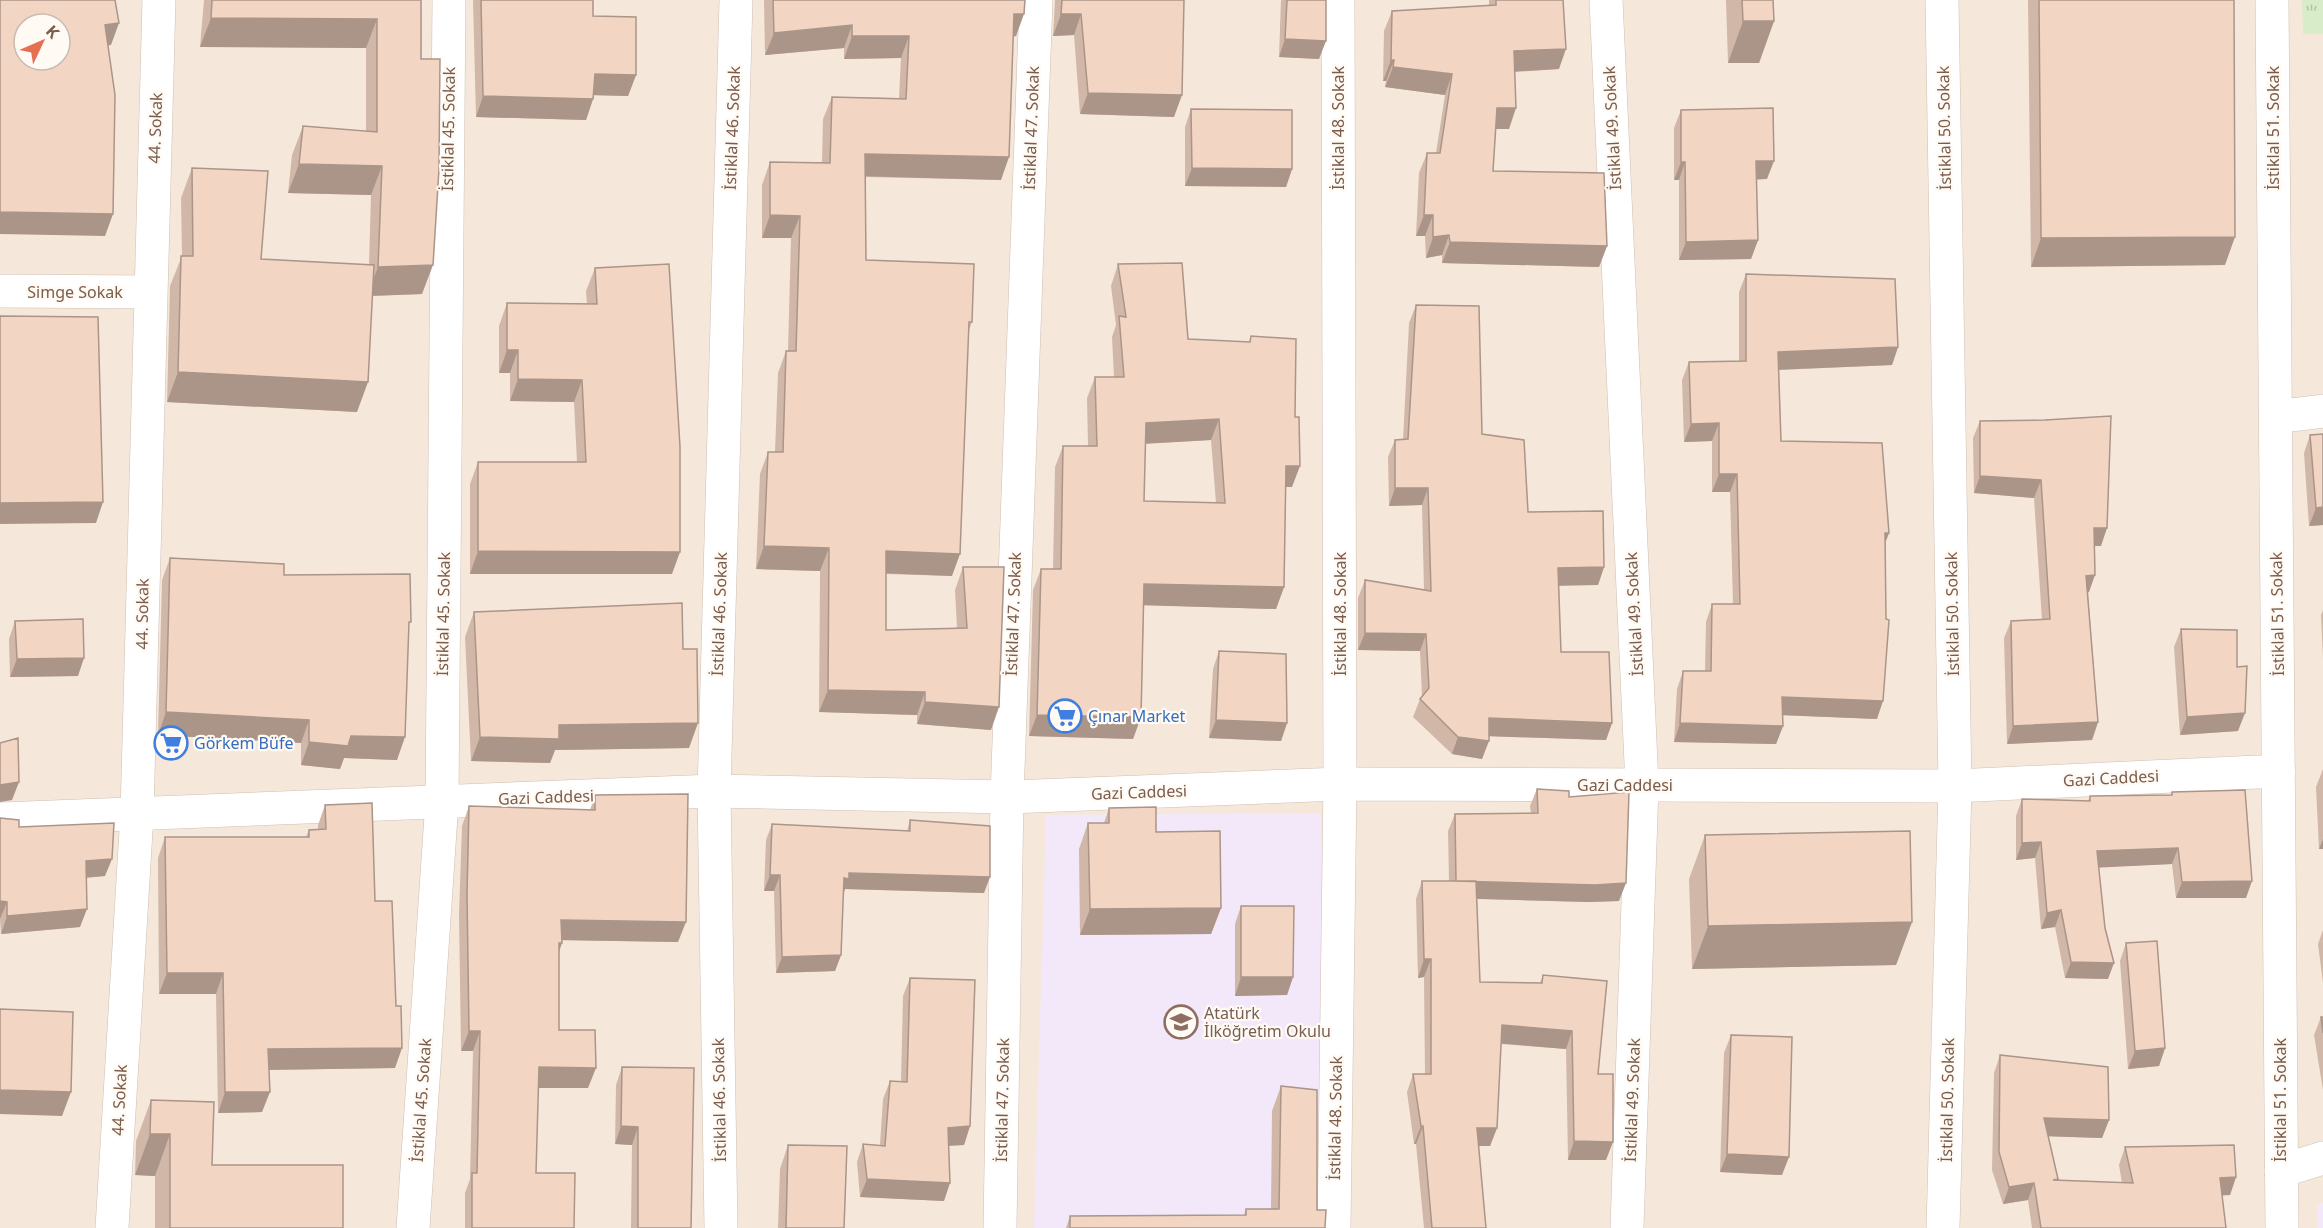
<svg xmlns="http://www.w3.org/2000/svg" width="2323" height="1228" font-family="'Noto Sans',sans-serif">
	<defs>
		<pattern id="grass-tufts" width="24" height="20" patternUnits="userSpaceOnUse" patternTransform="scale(1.5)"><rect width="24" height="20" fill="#d8ecc9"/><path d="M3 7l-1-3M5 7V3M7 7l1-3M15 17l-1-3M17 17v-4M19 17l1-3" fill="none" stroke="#b4c2a5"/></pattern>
	</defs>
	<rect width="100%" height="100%" fill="#fdf6ec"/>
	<path fill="#f5e8da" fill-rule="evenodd" d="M0,0H2323V1228H0ZM24,24H60V60H24Z"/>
	<path fill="#f3e8fa" d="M1321,813L1322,1228H1034L1046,815Z
		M2323,1203V1228H2318L2317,1204Z"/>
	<path fill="url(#grass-tufts)" d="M2302,0H2323V34H2303Z"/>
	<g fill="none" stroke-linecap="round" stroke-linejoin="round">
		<defs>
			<path id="minor" d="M1606,0L1642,785L1627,1228
				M1942,0L1955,786L1943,1228
				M0,291L150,292
				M2276,417L2323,411
				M2281,1171L2323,1158
				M112,1228L137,814L159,0
				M413,1228L442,801L449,0
				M721,1228L714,791L736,0
				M1000,1228L1007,797L1036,0
				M1334,1228L1340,784L1338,0"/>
			<path id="tertiary" d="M2272,0L2282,1228
				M0,819L714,791L1007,797L1340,784L1955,786L2279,771"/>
		</defs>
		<use href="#minor" stroke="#d1beb0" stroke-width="34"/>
		<use href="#tertiary" stroke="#d1beb0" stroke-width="34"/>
		<use href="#minor" stroke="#fff" stroke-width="33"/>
		<use href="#tertiary" stroke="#fff" stroke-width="33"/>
	</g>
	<path fill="#d1b7a8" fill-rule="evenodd" d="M204,0H421L422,294L372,296L357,412L167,402L170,286L182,256L181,198L192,168L261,259L369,265L371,195L288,193L292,155L303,126L366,131V48L200,47Z
		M473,0H593V16L636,75L628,96L593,95V99L586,120L476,117Z
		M764,0H1025L1016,36L1013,37L1001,180L865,177L866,260L972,322L969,330L952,576L886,574V630L957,628L955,590L963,567L991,730L917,724V715L819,712L820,571L756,569L760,474L768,452H775L778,373L786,351H788L791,238H762V185L770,162H822L823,119L832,97L899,98L901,58L844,59V48L765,55Z
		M1055,0H1184L1174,117L1080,114L1074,35L1053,36Z
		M1281,0H1326L1319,59L1279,57Z
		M1489,0H1563L1559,69L1515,72L1509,129H1496L1493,171L1607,246L1599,267L1442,263V255L1426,258L1425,236H1416L1419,173L1427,153H1436L1445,95L1385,87L1386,81H1383L1384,31L1392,11L1489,5Z
		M1726,0H1773L1774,21L1759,63H1728Z
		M2028,0H2234L2225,265L2031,267Z
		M1191,109L1292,169L1286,187L1185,186V127Z
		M1681,110L1767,179H1756L1758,240L1751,259L1679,260V180H1674V128Z
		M1118,264L1188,339L1249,342L1251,336L1292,487H1286L1284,587L1276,609L1144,605L1141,717L1133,739L1029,736L1033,590L1041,569H1053L1055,467L1063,446H1088L1087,398L1095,377H1114L1112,337L1116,325L1111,286ZM1211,440L1216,503L1144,501L1145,444Z
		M595,268L672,574H470V484L478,462H577L574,402L510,401V373H499V326L507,303L587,304L586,291Z
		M1746,274L1898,347L1892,365L1779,370L1781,441L1889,533L1885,543L1877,719L1782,715L1783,726L1776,744L1674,742L1677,689L1683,671H1705L1706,622L1712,604H1733L1730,492H1712V441L1684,442L1682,380L1689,362L1739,361V292Z
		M1416,305L1482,434L1528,512L1604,567L1598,585H1559L1561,652L1612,723L1606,740L1489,736L1482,759L1452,754L1413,717L1420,699L1422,697L1420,651L1358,650V598L1365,580L1424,590L1422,505L1389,506L1388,457L1395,440H1403L1409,323Z
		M2045,420L2101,546H2095L2089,592L2088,593L2098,722L2092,740L2007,744L2004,638L2011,621L2042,620L2034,498L1974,493L1973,438L1980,421Z
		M2310,435L2323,525L2309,526L2304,453Z
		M170,558L284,575L408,628L397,760L344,758L340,769L301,765V743L158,735L162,580Z
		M2323,610V658L2321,615Z
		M474,612L683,649L689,748L555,750L550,763L471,761L465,637Z
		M15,621L78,676L10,677L9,639Z
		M2181,629L2237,667L2238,731L2180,735L2174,647Z
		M1219,651L1287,723L1281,741L1209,738L1213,669Z
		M2323,769V849H2319L2316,787Z
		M1537,789L1569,797L1619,901L1589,902L1477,899L1480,982L1540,983L1543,975L1598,1074L1606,1160H1568L1566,1049L1501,1044L1497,1128L1490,1146H1478L1486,1228H1424L1416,1144H1414L1407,1092L1413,1074H1425L1424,977L1418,978L1416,899L1422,881H1449L1448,831L1455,814L1531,813L1530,806Z
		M2172,792L2246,898H2176L2172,864L2098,867L2108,979L2065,978L2055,927L2041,929L2035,858L2016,860V816L2022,799L2088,801L2090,796L2171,795Z
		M595,795L678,942L562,940L559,953V1030L588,1088H538L536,1173L574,1228H465V1193L470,1179L473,1051H461L459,914L462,826L469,806L590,810Z
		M325,805L375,901L395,1068L269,1070L262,1112L218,1113L216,994H159L158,858L165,837H306L309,830L318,829V825Z
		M1109,808L1221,908L1211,934L1080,935L1079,849L1088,823H1104Z
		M910,820L984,893L845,889L843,894L841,955L835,971L776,973L774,891H764L766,840L772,824L907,831Z
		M19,827L105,876L86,878L80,927L1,934L0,919Z
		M1705,835L1912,922L1896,965L1692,969L1689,879Z
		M1241,906L1293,977L1287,995L1235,996V924Z
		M2323,930V983L2318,944Z
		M2126,943L2165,1048L2159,1066L2128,1069L2120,961Z
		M910,978L970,1126L964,1145L948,1146L944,1201L860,1197L857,1162L863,1144L880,1145L883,1099L890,1081L901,1082L903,996Z
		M2321,1017H2323V1090L2314,1035Z
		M1731,1035L1782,1175L1720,1172L1724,1053Z
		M2000,1055L2109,1120L2102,1138L2048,1136L2057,1180L2122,1183L2119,1165L2125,1147L2236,1177L2230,1195H2222L2226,1228H2032L2028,1200L2003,1204L1992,1170L1994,1073Z
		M622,1067L691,1228H631L632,1145L615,1144L616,1085Z
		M1281,1086L1317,1210L1325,1228H1066L1070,1216L1244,1215L1246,1209H1271L1272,1111Z
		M151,1100L212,1165L343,1228H155V1176L135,1175L136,1141Z
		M788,1145L844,1228H778L780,1169Z"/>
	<path fill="#aa9588" d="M1014,14H1024L1016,36L1006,37Z
		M1061,14H1081L1074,35L1053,36Z
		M211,18L377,19L366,48L200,47Z
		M1743,21H1774L1759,63H1728Z
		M119,23L111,45L97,47L105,25Z
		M852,25L844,48L765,55L774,33Z
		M852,36H909L901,58L844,59Z
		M1285,39L1326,41L1319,59L1279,57Z
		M1566,49L1559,69L1506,72L1514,51Z
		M1391,60H1394L1386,81H1383Z
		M1393,67L1452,74L1445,95L1385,87Z
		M595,74L636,75L628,96L587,95Z
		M1088,93L1182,95L1174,117L1080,114Z
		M483,96L593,99L586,120L476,117Z
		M1497,108H1516L1509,129H1490Z
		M865,154L1009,157L1001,180L857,176Z
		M1756,161H1774L1767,179L1749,180Z
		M1681,162H1685L1679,180H1674Z
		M299,164L382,166L371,195L288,193Z
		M1192,168L1292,169L1286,187L1185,186Z
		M0,212H19L113,214L105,236L0,234Z
		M770,215L800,216L791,238H762Z
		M1424,215H1433L1425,236H1416Z
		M1449,235L1442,255L1426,258L1433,237Z
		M2235,237L2225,265L2031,267L2041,238Z
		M1758,240L1751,259L1679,260L1686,242Z
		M1450,242L1607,246L1599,267L1442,263Z
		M433,265L422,294L367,296L378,267Z
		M1898,347L1892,365L1771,370L1778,352Z
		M507,350H518L510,373H499Z
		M178,372L368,382L357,412L167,402Z
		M518,379L582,380L574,402L510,401Z
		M1219,419L1211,440L1138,444L1146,423Z
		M1719,423L1712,441L1684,442L1691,424Z
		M1286,466H1300L1292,487H1279Z
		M1719,474H1737L1730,492H1712Z
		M1980,476L2041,480L2034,498L1974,493Z
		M1395,488H1428L1422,505L1389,506Z
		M103,502L96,523L0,524V503Z
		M2323,507V525L2309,526L2316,508Z
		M2094,528H2107L2101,546H2088Z
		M1885,533H1889L1882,551Z
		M764,546L829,548L820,571L756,569Z
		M478,551L680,552L672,574H470Z
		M886,551L960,554L952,576L878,573Z
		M1604,567L1598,585L1552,586L1558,568Z
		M2095,575L2089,592L2080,593L2086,576Z
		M1144,584L1284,587L1276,609L1136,605Z
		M1365,633L1426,634L1420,651L1358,650Z
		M84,658L78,676L10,677L17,659Z
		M828,690L925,692L917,715L819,712Z
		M1782,697L1883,701L1877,719L1776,715Z
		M925,702L999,707L991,730L917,724Z
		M166,712L309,720L301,743L158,735Z
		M2245,713L2238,731L2180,735L2187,717Z
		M1037,715L1141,717L1133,739L1029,736Z
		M1489,718L1612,723L1606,740L1483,736Z
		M1216,720L1287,723L1281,741L1209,738Z
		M2098,722L2092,740L2007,744L2013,726Z
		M698,723L689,748L555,750L550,763L471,761L480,737L559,725Z
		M1680,723L1783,726L1776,744L1674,742Z
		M351,736L405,737L397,760L344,758L340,769L301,765L309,742Z
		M1458,737L1489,741L1482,759L1452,754Z
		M19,782L12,800L0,802V785Z
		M2323,839V849H2319Z
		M2041,842L2035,858L2016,860L2022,843Z
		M2178,848L2172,864L2091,868L2097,851Z
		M112,859L105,876L80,878L86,861Z
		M849,873L990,877L984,893L845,889L843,895L844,878Z
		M770,875H780L774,891H764Z
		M1456,881L1626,883L1619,901L1589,902L1450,898Z
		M2252,881L2246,898H2176L2182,882Z
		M0,901L7,902L0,919Z
		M1221,908L1211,934L1080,935L1090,909Z
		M87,909L80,927L1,934L7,916Z
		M2061,910L2055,927L2041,929L2047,913Z
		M561,920L686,922L678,942L554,940Z
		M1912,922L1896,965L1692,969L1708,926Z
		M559,943H562L555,963Z
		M841,955L835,971L776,973L782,957Z
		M1424,959H1431L1424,977L1418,978Z
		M2071,962L2114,963L2108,979L2065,978Z
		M167,973H223L216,994H159Z
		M1241,977H1293L1287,995L1235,996Z
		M1502,1025L1572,1031L1566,1049L1495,1043Z
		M469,1031H480L473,1051H461Z
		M402,1048L395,1068L261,1070L268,1049Z
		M2165,1048L2159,1066L2128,1069L2135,1051Z
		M539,1067L596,1068L588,1088H531Z
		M0,1090L71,1092L62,1116L0,1114Z
		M225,1092H270L262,1112L218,1113Z
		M2044,1118L2109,1120L2102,1138L2038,1136Z
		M621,1126L638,1127L632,1145L615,1144Z
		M970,1126L964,1145L941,1146L948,1128Z
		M1421,1126H1423L1416,1144H1414Z
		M1477,1128H1497L1490,1146H1470Z
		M150,1134H170L155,1176L135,1175Z
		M1574,1141L1613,1142L1606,1160H1568Z
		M1727,1154L1789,1157L1782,1175L1720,1172Z
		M2236,1177L2230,1195L2214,1196L2220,1178Z
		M867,1179L950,1183L944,1201L860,1197Z
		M2034,1183L2028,1200L2003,1204L2009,1187Z"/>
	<path fill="#f3d5c3" stroke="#aa9588" stroke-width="1.5" fill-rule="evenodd" d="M0,0H115L119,23L105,25L115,95L113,214L0,212ZM24,24H60V60H24Z
		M212,0H421V59H440L439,169L433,265L378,267L382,166L299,164L303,126L377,132V19L211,18Z
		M481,0H593V16L636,17V75L595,74L593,99L483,96Z
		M773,0H1025L1024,14H1014L1009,157L865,154L866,260L974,264L972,322H969L960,554L886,551V630L967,628L963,567H1004L999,707L925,702V692L828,690L829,548L764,546L768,452H783L786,351H796L800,216L770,215V162L830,163L832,97L906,99L909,36H852V25L774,33Z
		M1062,0H1184L1182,95L1088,93L1081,14H1061Z
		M1287,0H1326V41L1285,39Z
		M1496,0H1563L1566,49L1514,51L1516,108H1497L1493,171L1604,173L1607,246L1450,242L1449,235L1433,237V215H1424L1427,153H1440L1452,74L1393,67L1394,60H1391L1392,11L1496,5Z
		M1742,0H1773L1774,21H1743Z
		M2039,0H2234L2235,237L2041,238Z
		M1773,108L1774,161H1756L1758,240L1686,242L1685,162H1681V110Z
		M1191,109L1292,110V169L1192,168Z
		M192,168L268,171L261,259L374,265L368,382L178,372L181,256H193Z
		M1182,263L1188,339L1250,342L1251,336L1296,339L1295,417H1299L1300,466H1286L1284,587L1144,584L1141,717L1037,715L1041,569H1061L1063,446H1097L1095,377H1124L1119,316L1126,317L1118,264ZM1219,419L1225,503L1144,501L1146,423Z
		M669,264L680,447V552L478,551V462H586L582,380L518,379V350H507V303L597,304L595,268Z
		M1746,274L1895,279L1898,347L1778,352L1781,441L1882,443L1889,533H1885L1886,619L1889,620L1883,701L1782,697L1783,726L1680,723L1683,671H1711L1712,604H1740L1737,474H1719V423L1691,424L1689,362L1746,361Z
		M1416,305L1479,306L1482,434L1524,440L1528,512L1603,511L1604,567L1558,568L1561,652H1609L1612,723L1489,718V741L1458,737L1420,699L1429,688L1426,634L1365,633V580L1431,591L1428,488H1395V440L1408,439Z
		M0,316L98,317L103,502L0,503Z
		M2111,416L2107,528H2094L2095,575L2086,576L2098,722L2013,726L2011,621L2050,619L2041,480L1980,476V421L2045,420Z
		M2323,434V507L2316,508L2310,435Z
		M170,558L284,564V575L410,574L411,622H409L405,737L351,736L348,746L309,742V720L166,712Z
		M682,603L683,649H697L698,723L559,725V739L480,737L474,612Z
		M83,619L84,658L17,659L15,621Z
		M2181,629L2237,630V667L2247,666L2245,713L2187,717Z
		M1219,651L1286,654L1287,723L1216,720Z
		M18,738L19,782L0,785V743Z
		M1537,789L1569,791V797L1629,792L1626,883L1595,885L1456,881L1455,814L1538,813Z
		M2245,790L2252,881L2182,882L2178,848L2097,851L2105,928L2114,963L2071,962L2061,910L2047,913L2041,842L2022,843V799L2090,801V796L2172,795V792Z
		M688,794L686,922L561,920L562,943H559V1030H595L596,1068L539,1067L536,1173H575L574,1228H472V1173H477L480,1031H469L467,894L469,806L595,810V795Z
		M372,803L375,901H392L396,1006H401L402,1048L268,1049L270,1092H225L223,973H167L165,837H309V830L326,829L325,805Z
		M1156,807V832L1220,831L1221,908L1090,909L1088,823H1109V808Z
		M0,818L19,820V827L114,823L112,859L86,861L87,909L7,916V902L0,901Z
		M910,820L990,826V877L849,873V879L844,878L841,955L782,957L780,875H770L772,824L910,831Z
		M1910,831L1912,922L1708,926L1705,835Z
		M1422,881H1476L1480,982L1542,983L1543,975L1607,981L1598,1074H1613V1142L1574,1141L1572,1031L1502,1025L1497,1128H1477L1486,1228H1432L1423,1126H1421L1413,1074H1431V959H1424Z
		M1241,906H1294L1293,977H1241Z
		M2157,941L2165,1048L2135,1051L2126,943Z
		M910,978L975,980L970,1126L948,1128L950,1183L867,1179L863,1144L885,1146L890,1081L907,1082Z
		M0,1009L73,1012L71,1092L0,1090Z
		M2321,1017H2323V1033Z
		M1731,1035L1792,1037L1789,1157L1727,1154Z
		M2000,1055L2108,1067L2109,1120L2044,1118L2058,1179L2053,1180L2133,1183L2125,1147L2234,1145L2236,1177L2220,1178L2226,1228H2041L2034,1183L2009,1187L1999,1152Z
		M622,1067L694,1068L691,1228H638V1127L621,1126Z
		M1281,1086L1317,1090V1210H1326L1325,1228H1070V1216L1246,1215V1209H1279Z
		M151,1100L214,1102L212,1165H343V1228H170V1134H150Z
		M788,1145L847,1146L844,1228H786Z"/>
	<defs>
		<symbol id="supermarket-ring" viewBox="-11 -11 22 22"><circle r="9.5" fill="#fffaf3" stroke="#3f7fe0" stroke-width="1.5"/><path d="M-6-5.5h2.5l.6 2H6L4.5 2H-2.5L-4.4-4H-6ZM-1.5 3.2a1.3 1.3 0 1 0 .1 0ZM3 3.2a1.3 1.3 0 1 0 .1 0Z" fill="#3f7fe0"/></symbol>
		<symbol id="school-ring" viewBox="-11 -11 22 22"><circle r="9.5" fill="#fffaf3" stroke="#8d6e63" stroke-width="1.5"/><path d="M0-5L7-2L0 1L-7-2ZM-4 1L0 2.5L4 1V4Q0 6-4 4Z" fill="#8d6e63"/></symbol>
	</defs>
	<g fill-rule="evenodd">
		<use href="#supermarket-ring" x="1046" y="697" width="38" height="38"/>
		<use href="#supermarket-ring" x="152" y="724" width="38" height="38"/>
		<use href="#school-ring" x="1162" y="1003" width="38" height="38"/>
	</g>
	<g text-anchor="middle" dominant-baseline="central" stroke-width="4.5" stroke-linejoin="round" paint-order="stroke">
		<g font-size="16" fill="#7a5c4d" stroke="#fffaf3">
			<text transform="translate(155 128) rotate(-88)">44. Sokak</text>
			<text transform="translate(732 128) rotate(-88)">İstiklal 46. Sokak</text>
			<text transform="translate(1031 128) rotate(-88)">İstiklal 47. Sokak</text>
			<text transform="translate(1338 128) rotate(-90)">İstiklal 48. Sokak</text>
			<text transform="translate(1612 128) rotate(-93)">İstiklal 49. Sokak</text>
			<text transform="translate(1944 128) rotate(-91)">İstiklal 50. Sokak</text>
			<text transform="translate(2273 128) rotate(-90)">İstiklal 51. Sokak</text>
			<text transform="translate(448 129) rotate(-89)">İstiklal 45. Sokak</text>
			<text x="75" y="292">Simge Sokak</text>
			<text transform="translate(142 614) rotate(-89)">44. Sokak</text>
			<text transform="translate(443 614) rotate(-89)">İstiklal 45. Sokak</text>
			<text transform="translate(719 614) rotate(-88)">İstiklal 46. Sokak</text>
			<text transform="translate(1013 614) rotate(-88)">İstiklal 47. Sokak</text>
			<text transform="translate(1340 614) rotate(-90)">İstiklal 48. Sokak</text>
			<text transform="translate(1634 614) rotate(-93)">İstiklal 49. Sokak</text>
			<text transform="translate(1952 614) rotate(-91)">İstiklal 50. Sokak</text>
			<text transform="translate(2277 614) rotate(-91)">İstiklal 51. Sokak</text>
			<text transform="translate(2111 778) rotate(-3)">Gazi Caddesi</text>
			<text x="1625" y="785">Gazi Caddesi</text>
			<text transform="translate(1139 792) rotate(-2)">Gazi Caddesi</text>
			<text transform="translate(546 797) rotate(-2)">Gazi Caddesi</text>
			<text transform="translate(119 1100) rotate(-87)">44. Sokak</text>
			<text transform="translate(421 1100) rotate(-86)">İstiklal 45. Sokak</text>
			<text transform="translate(719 1100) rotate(-91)">İstiklal 46. Sokak</text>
			<text transform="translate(1002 1100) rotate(-89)">İstiklal 47. Sokak</text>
			<text transform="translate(1632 1100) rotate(-88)">İstiklal 49. Sokak</text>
			<text transform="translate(1947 1100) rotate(-89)">İstiklal 50. Sokak</text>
			<text transform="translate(2280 1100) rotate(-90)">İstiklal 51. Sokak</text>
			<text transform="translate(1335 1118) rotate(-89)">İstiklal 48. Sokak</text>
		</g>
		<g font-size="16" fill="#366cbe" stroke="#fffaf3" text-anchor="start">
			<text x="1088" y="716">Çınar Market</text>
			<text x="194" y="743">Görkem Büfe</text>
		</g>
		<g font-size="16" fill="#785e54" stroke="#fffaf3" text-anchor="start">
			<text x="1204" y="1013">Atatürk<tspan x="1204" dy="18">İlköğretim Okulu</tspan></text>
		</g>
	</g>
	<g transform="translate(42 42) rotate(46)"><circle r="28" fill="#fffaf3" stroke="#cabbb1" stroke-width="1.5"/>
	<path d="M0-4.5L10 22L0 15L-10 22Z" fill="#e76f51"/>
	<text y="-9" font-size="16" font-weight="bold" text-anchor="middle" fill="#7a5c4d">K</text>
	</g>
</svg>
